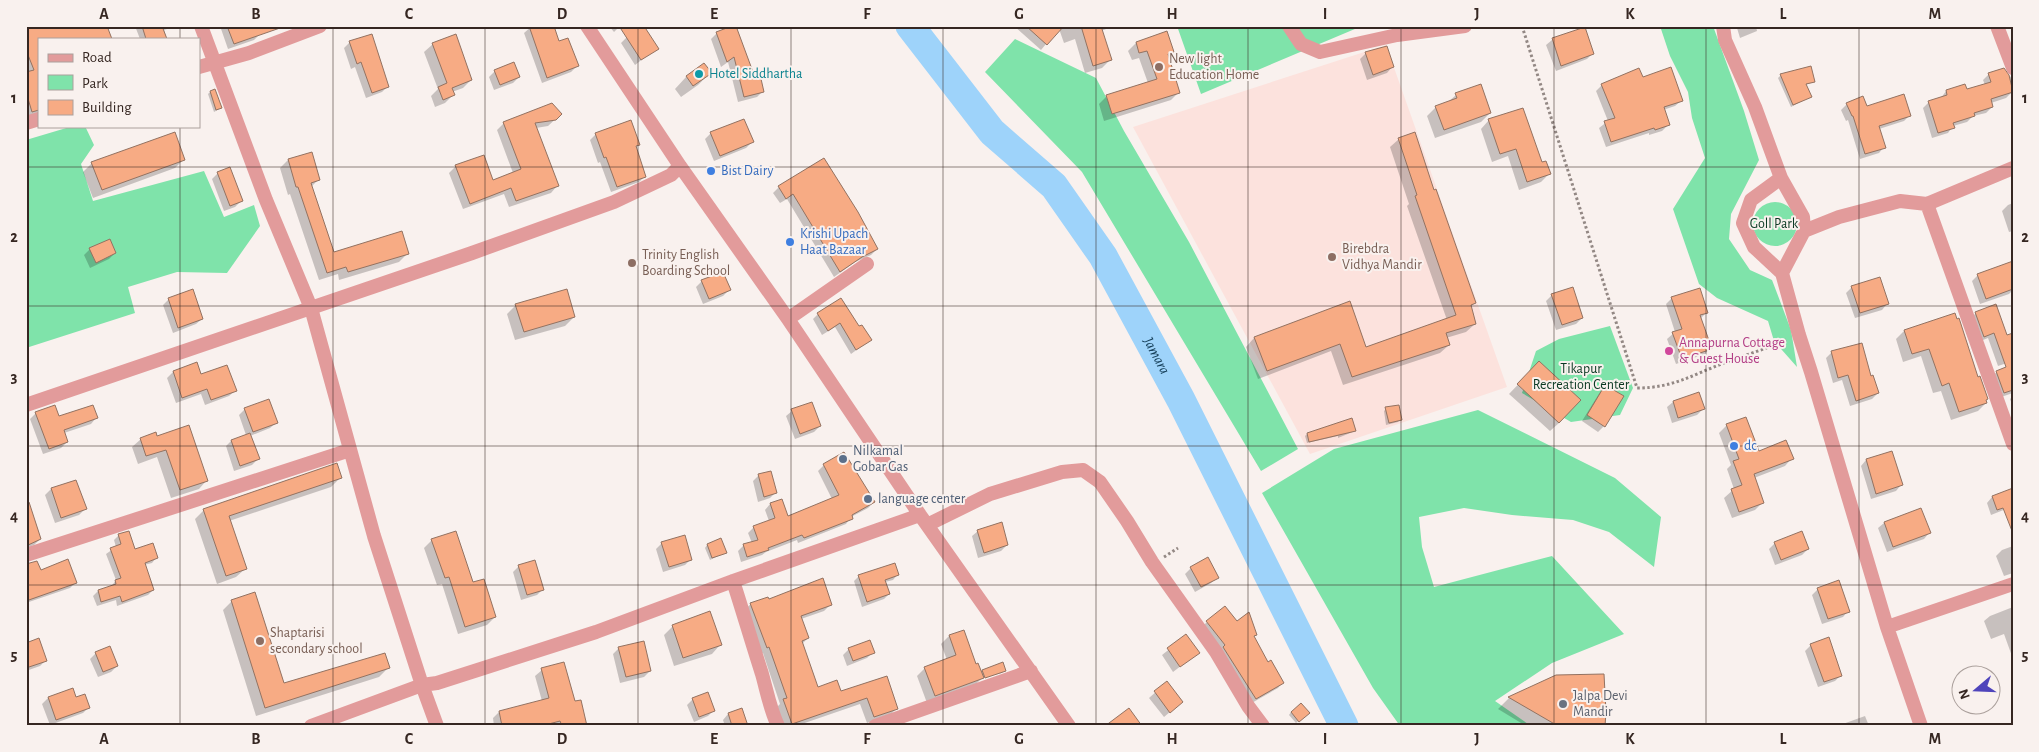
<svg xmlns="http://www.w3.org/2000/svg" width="2039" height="752" font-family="'Alegreya Sans',sans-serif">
	<rect width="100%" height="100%" fill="#f9f1ee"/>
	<path fill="#fce2dd" d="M1386,45L1507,387L1310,454L1133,127Z"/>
	<path fill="#7fe3aa" d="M1177,26H1362L1201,94Z
		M1660,26H1713L1744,111L1759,160L1731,214L1729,239L1750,270L1772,280L1791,330L1797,367L1774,341L1768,321L1717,298L1699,284L1673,209L1705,158L1692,118L1688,92L1670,56Z
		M1015,39L1096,78L1124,131L1189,242L1298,449L1261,471L1082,172L985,72Z
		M73,126H85L94,145L81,164L93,201L204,171L224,217L254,205L260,226L227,273L177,272L128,287L135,313L26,348V140Z
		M1753 224a22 22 0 1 1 44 0a22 22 0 1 1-44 0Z
		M1610,326L1633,388L1620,415L1571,422L1522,393L1536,351L1559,339Z
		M1478,410L1615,478L1661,517L1654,567L1609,532L1573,520L1512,515L1464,508L1419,517L1422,547L1434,587L1552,556L1624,634L1552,663L1495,701L1531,726H1400L1373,688L1262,493L1334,449Z"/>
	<path fill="#0003" d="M26,26L39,39V114L26,118Z
		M135,26H176L164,30L167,39H140Z
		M220,26H257L260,34L254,40L228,49Z
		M532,26L558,43L577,66L571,72L542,83L524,33Z
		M609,26H620L614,32Z
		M1014,26H1049L1046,44L1041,50Z
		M1058,26H1114L1101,31L1110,60L1102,68L1085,73L1075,39L1064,43Z
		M1739,26H1756L1757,31L1740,38L1737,28Z
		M2010,26H2013V35Z
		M1584,28L1593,53L1587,59L1556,71L1546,45L1552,40Z
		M717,33L752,73L763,91L757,97L738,102L728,62L721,67L711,39Z
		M1166,33L1173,51L1168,56L1179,92L1171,100L1104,121L1099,104L1107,96L1148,83L1139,58L1132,60L1128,51L1136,43Z
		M627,37L657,48L635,65L621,43Z
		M350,42L388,86L382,92L366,98L355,67L351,69L344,48Z
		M433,44L471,80L463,88L452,92L453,95L445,103L435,107L431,96L438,89L424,52Z
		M1366,53L1392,67L1387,73L1367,80L1360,59Z
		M704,64L710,73L698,85L681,97L675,89L686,77Z
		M495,71L519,77L513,83L494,90L489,77Z
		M1989,74L2013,77L2012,92L2006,98L1991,103L1992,107L1986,113L1973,116L1967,122L1953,126L1948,133L1932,138L1923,108L1929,102L1941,98L1946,91L1966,90L1985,85L1983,80Z
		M1781,75L1814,82L1805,85L1810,97L1791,107L1778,78Z
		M1642,78L1681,101L1675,106L1663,110L1668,125L1662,131L1649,135V133L1606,147L1599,128L1608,121L1596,91L1602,85Z
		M210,92L221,108L214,112L208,94Z
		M1456,95L1490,113L1481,122L1435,138L1427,116L1436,107L1448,102Z
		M1847,104L1866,107L1909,116L1904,121L1879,129L1884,147L1879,153L1860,159L1848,120L1846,121L1841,110Z
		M561,114L548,126L536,128L557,186L551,193L509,207L504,194L463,209L449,173L456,166L493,182L513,173L497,130L504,123Z
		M1489,120L1541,164L1549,174L1541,182L1519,190L1508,156L1492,162L1481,129Z
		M711,133L752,142L746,148L714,161L705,139Z
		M596,134L639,144L635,148L645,176L639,182L611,192L600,162L598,163L590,140Z
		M1399,139L1433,191L1475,303L1470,307L1475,324L1466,332L1446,338L1449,345L1440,353L1343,385L1331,351L1258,379L1246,347L1254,338L1349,303L1365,348L1447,320L1407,206L1409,204L1390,147Z
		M184,159L175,168L93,198L83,172L92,163Z
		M288,160L318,180L311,187L334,253L407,254L399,262L339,280L338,274L319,280L290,194L288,195L280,168Z
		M823,160L877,249L871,255L855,262L834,277L787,199L780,203L773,193L779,187Z
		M218,173L241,201L235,207L224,211L212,179Z
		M2013,203V231L2009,232L2002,211L2008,205Z
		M90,249L115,253L109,259L90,268L84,255Z
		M1978,275L2013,283V290L2009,294L1980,304L1972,281Z
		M702,281L729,290L723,296L703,304L696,287Z
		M1852,287L1887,304L1882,310L1855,318L1846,293Z
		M1699,289L1707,312L1700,319L1710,348L1705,354L1676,364L1667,339L1675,332L1666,304L1671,299Z
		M1552,295L1582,318L1576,324L1556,330L1546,301Z
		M169,299L202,319L196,324L173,333L163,305Z
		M516,305L574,317L565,326L515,340L507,314Z
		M1995,306L2013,361L1998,366L1988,338L1978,342L1970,319L1976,313Z
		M818,314L859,328L870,340L851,354L835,327L822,335L813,319Z
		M1954,315L1986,403L1978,411L1951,420L1941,391L1933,393L1921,356L1903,362L1896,339L1904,331Z
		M1832,352L1870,377L1878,393L1872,399L1850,406L1842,380L1833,383L1826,358Z
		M197,363L201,375L235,391L229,396L205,405L201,394L176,403L167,378L173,372Z
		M2013,368V393L1998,398L1991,377L1997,372Z
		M1530,372L1559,423L1550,431L1509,394Z
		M1606,386L1604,426L1598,432L1582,421L1600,392Z
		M2013,396V407L2010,399Z
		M1673,402L1703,409L1697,415L1672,423L1667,407Z
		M245,409L276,423L270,428L250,436L258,459L252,465L234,471L226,446L231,441L246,435L239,415Z
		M1386,409L1400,419L1398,422L1386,425L1384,411Z
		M792,411L820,426L814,432L795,439L786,416Z
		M36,413L58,418H96L91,424L64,433L67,442L61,448L43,454L30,419Z
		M1746,418L1759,452L1792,458L1785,466L1754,478L1763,502L1755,510L1732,518L1724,498L1734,489L1727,469L1731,465L1719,433L1726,426Z
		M1355,431L1338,438V436L1307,443L1305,436L1307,434Z
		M156,437L207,480L199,489L171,498L157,457L138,464L132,447L141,439Z
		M1866,460L1901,485L1896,491L1871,499L1861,466Z
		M824,465L874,502L868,508L851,517L846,524L798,543L797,540L766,552L762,555L741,562L738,551L744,545L752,543L748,533L754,527L769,521L765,510L770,504L782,500L788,517L832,499L818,471Z
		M758,476L776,492L770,498L758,502L753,481Z
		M340,478L331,487L229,521L245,569L236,577L217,584L195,519L204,510Z
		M75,481L85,509L79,515L55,523L45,495L51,489Z
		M1992,497L2006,509L1991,515L1987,503Z
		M26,515L40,539L34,545L26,548Z
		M1884,523L1929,533L1924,539L1887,552L1878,528Z
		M978,531L1007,545L1001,551L978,558L972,536Z
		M128,532L135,550L156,558L152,563L144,565L153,590L148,595L117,606L116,600L97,606L93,596L98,591L111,587L116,580L106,554L116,547L114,540L118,536Z
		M432,540L473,584L495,617L487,625L458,634L442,584L437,585L424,548Z
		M662,543L691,559L685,565L663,572L656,549Z
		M1775,543L1808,549L1802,555L1775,565L1769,549Z
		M707,545L726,552L710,560L705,548Z
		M2013,546V573L2004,576L1996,556L2002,550Z
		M26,565L40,571L76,582L70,588L26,603Z
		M519,566L543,589L537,595L521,600L513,572Z
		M1191,568L1217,578L1211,583L1195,592L1185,574Z
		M898,574L893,580L885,582L889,594L884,599L862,607L854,581L859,576Z
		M1818,589L1848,611L1843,617L1822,624L1812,595Z
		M232,601L283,685L388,668L379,677L256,716L223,610Z
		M768,601L831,604L824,611L801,619L808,638L802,644L817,688L840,693L886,677L897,708L890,715L867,723L860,704L796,726H784L777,707L780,704L763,653L760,654L744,610L751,604Z
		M2013,607V659L2004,634L1991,639L1984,621L1990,616Z
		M1225,608L1237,623L1256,635L1253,637L1268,664L1283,682L1278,688L1250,704L1201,627Z
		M673,626L720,645L712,654L674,666L664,635Z
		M949,636L980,673L983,671L1004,670L1002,673L982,678L974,686L927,703L917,676L925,668L947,660L941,644Z
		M1186,636L1198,653L1173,672L1162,655Z
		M26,644L46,660L40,666L26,671Z
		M1811,645L1841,675L1835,681L1818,687L1805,651Z
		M619,648L650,671L644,677L620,683L613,654Z
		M849,649L873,652L867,658L847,666L843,655Z
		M96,653L117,666L111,672L98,677L90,659Z
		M542,670L574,702L587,726H494L493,718L499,712L542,701L535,676Z
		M1557,676L1604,726H1526L1498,709L1509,698Z
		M1167,682L1182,702L1164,717L1149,698Z
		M72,689L76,699L88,708L83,713L50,725L42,704L48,698Z
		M693,699L714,710L708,716L694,722L687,705Z
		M1291,712L1305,715L1296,723L1289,715Z
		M728,714L746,726H725L723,720Z
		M1865,716L1869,726H1839L1840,725Z"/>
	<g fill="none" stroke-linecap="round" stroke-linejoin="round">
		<path stroke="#9ed3fa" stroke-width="29" id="s1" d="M910,26L992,132L1054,186L1103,256L1181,400L1344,726"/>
	</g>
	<path fill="#f7ab84" stroke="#937261" d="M26,26H107L112,39H39V110L32,112L26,92V72L34,70L26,50Z
		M142,26H162L167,39H146Z
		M227,26H280V28L234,44Z
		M529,26H554L559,41L568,38L579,66L547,78Z
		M619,26H644L659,49L641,60Z
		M732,26H736L753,72L759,70L764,92L744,97L734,57L727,62L716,32Z
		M1026,26H1064L1047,45Z
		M1081,26H1101L1112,60L1093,66Z
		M1585,27L1594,54L1561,66L1552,38Z
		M1167,31L1174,52L1168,54L1180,93L1112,114L1106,95L1157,79L1147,51L1139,53L1136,42Z
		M372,34L389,87L372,93L361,62L357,64L349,41Z
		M456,34L472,80L452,88L455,95L443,100L438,87L447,83L432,43Z
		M1387,46L1394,67L1373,75L1365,52Z
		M514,62L520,77L500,85L494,70Z
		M704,63L712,73L693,86L686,76Z
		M1811,66L1815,82L1806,84L1812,97L1793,105L1780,74Z
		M1671,67L1683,101L1664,107L1670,125L1655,130L1654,128L1611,142L1604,121L1615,118L1601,84L1639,68L1643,77Z
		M2004,68L2009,75L2013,92L1991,99L1993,107L1974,113L1975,116L1953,123L1955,128L1938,133L1928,101L1947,95L1946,90L1965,84L1967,89L1991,82L1988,73Z
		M1481,84L1491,113L1444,130L1435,106L1457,98L1455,93Z
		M215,89L222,108L216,110L210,91Z
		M1904,94L1911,116L1879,126L1886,148L1865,154L1853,116H1852L1846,103L1863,96L1867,106Z
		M552,103L562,114L556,120L535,123L559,186L516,201L511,188L470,204L455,165L484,155L493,180L521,169L503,122Z
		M1523,108L1542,162L1546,161L1551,174L1527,182L1516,149L1500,154L1488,119Z
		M744,119L754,142L720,156L710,132Z
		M631,120L640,145L636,146L646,177L617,187L606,157L604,158L595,133Z
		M175,132L185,160L102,190L91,162Z
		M1415,132L1434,190L1436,189L1476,303L1471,305L1476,324L1446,333L1450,345L1352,377L1340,344L1267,371L1254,337L1350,301L1366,347L1456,315L1415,196L1417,195L1398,138Z
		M312,152L320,180L311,183L334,252L402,231L409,254L348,272L346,267L327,273L298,187H296L288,159Z
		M824,158L858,212L878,249L862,257L840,272L793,194L786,199L778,186Z
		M230,167L243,201L230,206L217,172Z
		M110,239L116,253L96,263L89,248Z
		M2013,261V289L1986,299L1977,274Z
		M723,272L731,290L709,299L701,280Z
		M1880,277L1889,304L1860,313L1851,286Z
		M1573,287L1583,318L1562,325L1551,294Z
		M1700,288L1708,313L1700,315L1712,349L1682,359L1672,332L1682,329L1671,297Z
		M193,289L203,319L178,328L168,298Z
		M567,289L575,317L524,332L515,304Z
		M841,298L859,326L862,325L872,340L856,350L840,323L828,331L817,313Z
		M1996,304L2007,335L2013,333V390L2004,393L1996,371L2006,367L1994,333L1984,337L1975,312Z
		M1955,313L1957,319L1959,318L1978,377L1980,376L1988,399L1986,400L1987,403L1959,412L1949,383L1942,386L1929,349L1912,354L1904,330Z
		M1862,343L1871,376L1873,375L1879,393L1856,401L1848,375L1838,378L1831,351Z
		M1539,361L1581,400L1559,423L1517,384Z
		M197,362L201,374L227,365L237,391L211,400L207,389L182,398L173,371Z
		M1605,385L1624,396L1605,427L1587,415Z
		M1699,392L1705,409L1678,418L1673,401Z
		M269,399L278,423L253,432L244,408Z
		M812,402L821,426L800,434L791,409Z
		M55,405L59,416L93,405L98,418L64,430L68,442L49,449L35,412Z
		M1399,405L1402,420L1389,423L1385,407Z
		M1746,417L1759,451L1786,440L1794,459L1754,474L1764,503L1739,512L1731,489L1742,485L1733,461L1739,459L1726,424Z
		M1352,418L1356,431L1309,442L1307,433Z
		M189,425L208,481L180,490L166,450L146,456L140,438L156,432L157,436Z
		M250,433L260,459L240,466L231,440Z
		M1892,451L1903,485L1876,494L1866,459Z
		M844,452L875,502L852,515L853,519L804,538L802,535L768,548L769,550L747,557L743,544L758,540L753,526L775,518L770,503L782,499L788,516L839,495L823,464Z
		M337,463L342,478L229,516L247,569L226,576L203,509Z
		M771,471L777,493L764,497L758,474Z
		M76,480L87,509L61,518L51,488Z
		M2013,488V531H2012L2003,508L1997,510L1992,496Z
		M26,502H29L41,539L26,546Z
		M1921,508L1931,533L1893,547L1884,522Z
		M1002,522L1008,545L984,553L977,530Z
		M129,531L135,549L153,543L158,558L145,563L154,590L122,602L120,596L101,602L98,590L116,584L115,580L121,578L110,548L121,544L118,534Z
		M456,531L473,582L484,579L496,617L465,627L449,577L445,578L431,539Z
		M1802,531L1809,549L1781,560L1774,542Z
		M685,535L692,560L669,567L661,542Z
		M721,538L727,553L712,558L707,544Z
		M1208,557L1219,578L1201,587L1190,567Z
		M68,559L77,583L26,601V564L37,561L41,570Z
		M535,560L544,590L527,595L518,565Z
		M895,563L899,575L885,580L890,594L867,602L858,575Z
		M823,578L832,605L801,616L809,638L802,641L818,687L837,680L841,691L887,676L898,709L874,717L867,698L792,724L783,699L787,698L769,647L767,648L750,603L768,597L769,599Z
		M1839,580L1850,612L1828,619L1817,588Z
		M255,592L284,683L385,653L390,668L265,708L231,600Z
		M1225,606L1237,621L1249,612L1257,635L1254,636L1268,662L1271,660L1284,683L1256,699L1223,647L1225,645L1206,621Z
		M710,611L722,645L683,658L672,625Z
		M964,630L976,664L978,663L984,678L935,696L924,667L956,655L949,635Z
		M1186,634L1200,653L1180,667L1167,648Z
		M1829,637L1842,676L1824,682L1810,644Z
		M39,638L47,661L26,668V643Z
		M870,640L875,653L853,661L848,648Z
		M644,641L651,671L626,677L618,647Z
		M110,646L118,666L103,672L95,652Z
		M564,662L575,701L581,700L587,726H562L560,721L541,726H502L499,711L549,698L541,668Z
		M1003,662L1006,671L985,678L982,670Z
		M1604,674L1606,712L1605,726H1558L1508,697L1556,675Z
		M1167,681L1183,702L1170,713L1154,691Z
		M73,688L76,697L85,694L90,708L56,720L48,697Z
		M708,692L715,711L699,717L692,698Z
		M1301,703L1310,713L1299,722L1291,712Z
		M742,708L748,726H732L728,713Z
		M1129,708L1142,726H1105Z"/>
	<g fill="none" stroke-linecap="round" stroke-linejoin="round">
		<path stroke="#938884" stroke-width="3" stroke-dasharray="2.5 2.5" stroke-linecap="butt" d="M1522,26L1637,388C1673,388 1692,375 1724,363C1745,355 1766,349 1786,340
			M1164,557L1178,548"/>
		<path stroke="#e29b9b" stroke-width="14" d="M201,26L266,200L311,308L374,536L422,685L437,726
			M587,26L680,166L788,319L920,515L1069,726
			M1289,26L1301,44L1320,52L1397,35L1465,26
			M1723,26L1725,40L1755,107L1781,178L1803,217L1804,231L1782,273L1799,335L1811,372L1887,627L1921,726
			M1997,26L2013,68
			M199,67L249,53L320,26
			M26,123L39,119
			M1781,178L1751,200L1743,223L1754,247L1782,273
			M1927,204L2013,444
			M1804,231L1839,217L1900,201L1927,204L2013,168
			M788,319L867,264
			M26,405L472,253L614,202L671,175L680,166
			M927,525L990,494L1062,472L1083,470L1100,482L1127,521L1152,562L1216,652L1248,706L1263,726
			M26,555L350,450
			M733,581C743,612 752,643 762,674C767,692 770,709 778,726
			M1887,627L2013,584
			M311,726L422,685L437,683L596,632L733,581L920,515
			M875,726L1031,671"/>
	</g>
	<path fill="none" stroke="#362722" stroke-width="1" stroke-opacity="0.55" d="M180,26V39M333,26V726M485,26V726M638,26V726M791,26V726M943,26V726M1096,26V726M1248,26V726M1401,26V726M1554,26V726M1706,26V726M1859,26V726M180,126V726M26,167H2013M26,306H2013M26,446H2013M26,585H2013"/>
	<g fill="#8d6e63" stroke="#f9f1ee" stroke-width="2">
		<circle cx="1159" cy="67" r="5"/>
		<circle cx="1332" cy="257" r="5"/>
		<circle cx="632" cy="263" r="5"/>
		<circle cx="260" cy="641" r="5"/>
	</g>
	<circle fill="#0f9aa8" stroke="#f9f1ee" stroke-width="2" cx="699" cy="74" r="5"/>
	<g fill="#3f7fe0" stroke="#f9f1ee" stroke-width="2">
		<circle cx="711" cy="171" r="5"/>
		<circle cx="790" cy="242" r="5"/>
		<circle cx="1734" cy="446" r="5"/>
	</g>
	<circle fill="#d1479c" stroke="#f9f1ee" stroke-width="2" cx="1669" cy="351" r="5"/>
	<g fill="#5c6f8a" stroke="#f9f1ee" stroke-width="2">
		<circle cx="843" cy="459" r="5"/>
		<circle cx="868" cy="499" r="5"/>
	</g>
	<circle fill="#6b7280" stroke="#f9f1ee" stroke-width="2" cx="1563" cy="704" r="5"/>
	<g text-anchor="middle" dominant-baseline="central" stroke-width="4" stroke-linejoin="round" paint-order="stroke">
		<g font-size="14" fill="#785e54" stroke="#f9f1ee" text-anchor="start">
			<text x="1169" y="59">New light<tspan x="1169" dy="16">Education Home</tspan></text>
			<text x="1342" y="249">Birebdra<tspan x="1342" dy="16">Vidhya Mandir</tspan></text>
			<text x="642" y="255">Trinity English<tspan x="642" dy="16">Boarding School</tspan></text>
			<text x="270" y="633">Shaptarisi<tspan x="270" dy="16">secondary school</tspan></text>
		</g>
		<g font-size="14" fill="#0d838f" stroke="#f9f1ee" text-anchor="start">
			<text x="709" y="74">Hotel Siddhartha</text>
		</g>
		<g font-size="14" fill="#366cbe" stroke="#f9f1ee" text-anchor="start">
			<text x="721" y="171">Bist Dairy</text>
			<text x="800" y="234">Krishi Upach<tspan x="800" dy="16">Haat Bazaar</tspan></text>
			<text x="1744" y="446">dc</text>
		</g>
		<g font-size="14" fill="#0a3822" stroke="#f9f1ee">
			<text x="1774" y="224">Goll Park</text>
			<text x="1581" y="369">Tikapur<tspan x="1581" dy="16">Recreation Center</tspan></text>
		</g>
		<g font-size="14" fill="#b23c85" stroke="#f9f1ee" text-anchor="start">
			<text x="1679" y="343">Annapurna Cottage<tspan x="1679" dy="16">&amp; Guest House</tspan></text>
		</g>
		<g font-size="14" fill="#4e5e75" stroke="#f9f1ee" text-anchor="start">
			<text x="853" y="451">Nilkamal<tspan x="853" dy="16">Gobar Gas</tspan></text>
			<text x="878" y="499">language center</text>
		</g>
		<g font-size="14" fill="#5b616d" stroke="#f9f1ee" text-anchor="start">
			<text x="1573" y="696">Jalpa Devi<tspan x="1573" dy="16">Mandir</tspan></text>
		</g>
		<g font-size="15" font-style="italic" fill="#17405a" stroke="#f9f1ee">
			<text stroke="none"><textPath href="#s1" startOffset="415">Jamara</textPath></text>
		</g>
	</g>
	<rect width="2039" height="752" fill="none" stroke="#f9f1ee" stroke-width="55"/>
	<rect x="38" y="38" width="162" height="90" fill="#f9f1ee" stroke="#aba09c"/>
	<rect x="48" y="54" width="25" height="8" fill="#e29b9b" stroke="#aba09c"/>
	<text x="82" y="62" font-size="15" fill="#362722">Road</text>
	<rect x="48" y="75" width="25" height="15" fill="#7fe3aa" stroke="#aba09c"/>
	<text x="82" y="88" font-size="15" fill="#362722">Park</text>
	<rect x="48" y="100" width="25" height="15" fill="#f7ab84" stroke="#aba09c"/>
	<text x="82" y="112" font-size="15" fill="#362722">Building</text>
	<g transform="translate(1976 690) rotate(251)"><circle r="24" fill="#f9f1ee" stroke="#aba09c"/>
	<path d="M0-4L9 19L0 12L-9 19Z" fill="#4f44bb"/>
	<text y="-8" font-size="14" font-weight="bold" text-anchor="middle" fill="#362722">N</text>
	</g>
	<rect x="28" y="28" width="1984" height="696" fill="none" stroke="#362722" stroke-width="2"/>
	<g font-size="16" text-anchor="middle" font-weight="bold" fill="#362722">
		<text x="104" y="19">A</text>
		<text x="256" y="19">B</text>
		<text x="409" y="19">C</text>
		<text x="562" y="19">D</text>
		<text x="714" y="19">E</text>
		<text x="867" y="19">F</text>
		<text x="1019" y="19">G</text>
		<text x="1172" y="19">H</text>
		<text x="1325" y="19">I</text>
		<text x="1477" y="19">J</text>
		<text x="1630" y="19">K</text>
		<text x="1783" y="19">L</text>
		<text x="1935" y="19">M</text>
		<text x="14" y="103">1</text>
		<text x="2025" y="103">1</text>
		<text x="14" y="242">2</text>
		<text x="2025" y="242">2</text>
		<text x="14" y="382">3</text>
		<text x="2025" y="382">3</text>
		<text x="14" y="521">4</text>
		<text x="2025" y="521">4</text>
		<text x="14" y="660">5</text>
		<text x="2025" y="660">5</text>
		<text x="104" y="744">A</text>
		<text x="256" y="744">B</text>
		<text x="409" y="744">C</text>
		<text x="562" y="744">D</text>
		<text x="714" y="744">E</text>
		<text x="867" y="744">F</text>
		<text x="1019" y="744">G</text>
		<text x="1172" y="744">H</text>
		<text x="1325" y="744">I</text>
		<text x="1477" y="744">J</text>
		<text x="1630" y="744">K</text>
		<text x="1783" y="744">L</text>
		<text x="1935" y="744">M</text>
	</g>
</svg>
